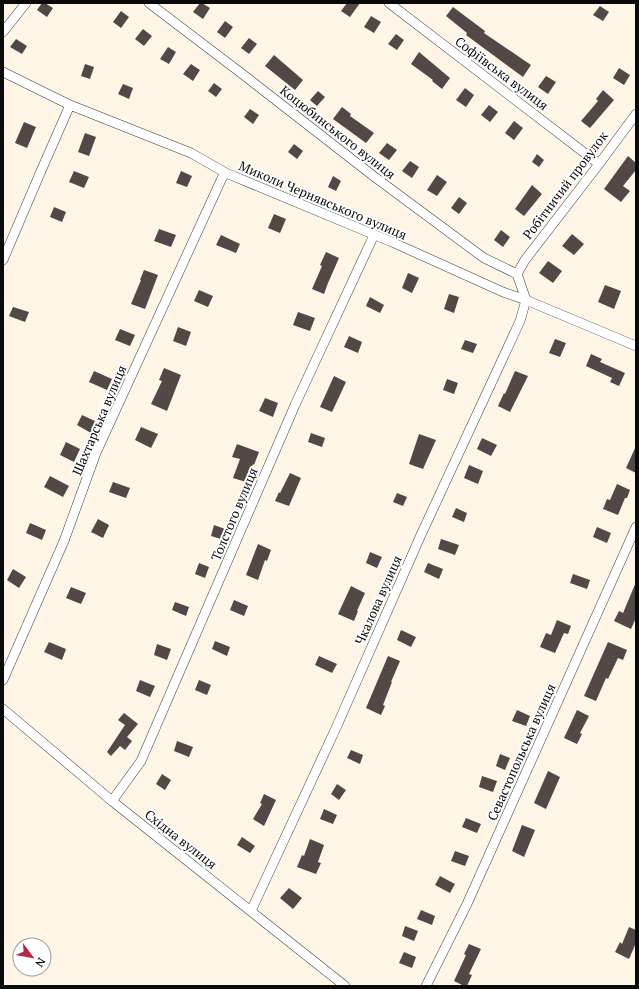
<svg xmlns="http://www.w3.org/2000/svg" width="639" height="989" font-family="'PT Serif',serif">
	<rect width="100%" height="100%" fill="#fef5e7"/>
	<path fill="#524947" d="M42,3H45L53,8L47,17L37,10Z
		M200,3H202L210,8L203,19L193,12Z
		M347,3H360L350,17L341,11Z
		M600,6L609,12L603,21L593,15Z
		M453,7L485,31L484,33L531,65L523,77L466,35L467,33L446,16Z
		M121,11L129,17L121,28L113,22Z
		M371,16L381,22L374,33L364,27Z
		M225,21L233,27L225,38L217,32Z
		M143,29L152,36L144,46L135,39Z
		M396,34L404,40L397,50L388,44Z
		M249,38L257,44L249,54L241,48Z
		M16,39L27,46L22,54L10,47Z
		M168,47L176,52L169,64L160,59Z
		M419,52L450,78L442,89L432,81L433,80L411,64Z
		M274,55L303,80L295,90L265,66Z
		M85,64L94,67L90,79L81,76Z
		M191,64L200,70L193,81L183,74Z
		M619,68L630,75L624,85L613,78Z
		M546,76L556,82L548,94L538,87Z
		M214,83L222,89L216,97L208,91Z
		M123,84L133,88L129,99L118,94Z
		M465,88L474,95L466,107L456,100Z
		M603,90L614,100L590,128L581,121L598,101L596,99Z
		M318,91L325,97L317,106L310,100Z
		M489,105L498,112L490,122L481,115Z
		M342,107L351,114L350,116L374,133L366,143L333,119Z
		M250,109L259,115L253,124L244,117Z
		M514,121L523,128L514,140L505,133Z
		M24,122L36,127L27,148L15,143Z
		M85,133L96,137L89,156L78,152Z
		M387,143L397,150L389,160L379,153Z
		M294,144L303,151L297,159L288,152Z
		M537,154L544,160L539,167L532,162Z
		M628,156L636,163V170L623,186L630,191L621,202L604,189Z
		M410,161L419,167L412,178L402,171Z
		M74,171L89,177L84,188L69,182Z
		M181,171L192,176L187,187L176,183Z
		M437,175L447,182L437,196L427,190Z
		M333,176L341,181L336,191L328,187Z
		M532,185L542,194L524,216L515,209Z
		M459,197L467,203L459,214L451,208Z
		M54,207L66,212L62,222L50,217Z
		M274,214L286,219L280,233L268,228Z
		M159,229L176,235L171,247L154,241Z
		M501,230L510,237L503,247L494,240Z
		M572,234L584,244L574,255L562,246Z
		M221,235L240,244L236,253L216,245Z
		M326,252L339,258L328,283L324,294L312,289L322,266L320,265Z
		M548,261L562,271L553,283L539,273Z
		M144,270L158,275L145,309L131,304L141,280H140Z
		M408,273L419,278L412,293L402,288Z
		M605,285L621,291L614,309L598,302Z
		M199,290L213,296L208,307L194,301Z
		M449,294L459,297L454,313L444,309Z
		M370,297L384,305L380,313L366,306Z
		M13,307L29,312L25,322L9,316Z
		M298,312L315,318L310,331L293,325Z
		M178,327L191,332L186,346L173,341Z
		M120,329L135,335L130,346L115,340Z
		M349,336L362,342L358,353L344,347Z
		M555,339L566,343L560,357L549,353Z
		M465,340L477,344L473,353L461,349Z
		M591,354L602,359L600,362L625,373L619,386L610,382L612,378L586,366Z
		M164,368L181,375L167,411L151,404L162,381L159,380Z
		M94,371L112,379L107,390L89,382Z
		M515,371L528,376L510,412L498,406L504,393L505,394Z
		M334,376L346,382L332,412L320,407Z
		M447,379L458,383L454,394L443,390Z
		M265,398L278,403L273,417L259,411Z
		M82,415L97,422L91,433L77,425Z
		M141,427L158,434L151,448L135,440Z
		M311,433L325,438L322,447L308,442Z
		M419,434L436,440L423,469L409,464Z
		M482,438L497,445L491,456L477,449Z
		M66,442L80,449L74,462L60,455Z
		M237,444L259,452L254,465L253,464L246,482L233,478L240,459L232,457Z
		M636,446V473L626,468Z
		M469,465L483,471L478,484L464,478Z
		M290,473L301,478L289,506L275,501L279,492L280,493Z
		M50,476L69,486L63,497L44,487Z
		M113,482L130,488L126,498L109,492Z
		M617,484L630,490L627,498H625L618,515L603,509L607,499L610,500Z
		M397,493L407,497L403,506L393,502Z
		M456,508L467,513L464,522L452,517Z
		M98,519L109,525L103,538L91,532Z
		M30,523L46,530L42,540L26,533Z
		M214,525L225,529L221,539L211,536Z
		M597,527L611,533L607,543L593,537Z
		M441,539L459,545L455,555L438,549Z
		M258,544L271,550L267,561L265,560L258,580L246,575Z
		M370,552L382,557L377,568L366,563Z
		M199,563L209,567L205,578L195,574Z
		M428,563L443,569L439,579L424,572Z
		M13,569L26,577L19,588L7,580Z
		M573,574L590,580L587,589L570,583Z
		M636,582V618L631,629L614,621L619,611L623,613Z
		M351,586L365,593L357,611H358L354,621L338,614Z
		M71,587L86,593L81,604L66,598Z
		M234,600L248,606L244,616L230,610Z
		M175,602L189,607L186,616L172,610Z
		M557,620L571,626L568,634L564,633L555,653L540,647L546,633L551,635Z
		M401,630L416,637L411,647L397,640Z
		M215,641L230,647L227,656L212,649Z
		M49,642L66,649L62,660L44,652Z
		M608,642L627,650L623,660L618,658L608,679L606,678L596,701L584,696Z
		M157,644L171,649L167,660L154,655Z
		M319,656L337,664L332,673L315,665Z
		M388,656L400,661L391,682H392L383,705L385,706L381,715L366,708Z
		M140,680L155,686L150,697L136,691Z
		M199,680L211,685L207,695L195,690Z
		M517,710L530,716L526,726L512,721Z
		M577,710L589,716L580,733L582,734L577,744L564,738Z
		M124,713L138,724L127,737L132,741L125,750L120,746L111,756L107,752L125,725L118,720Z
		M177,741L193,747L189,757L174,751Z
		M351,750L363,755L360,764L347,758Z
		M500,754L510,758L505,770L496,766Z
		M548,771L560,777L546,809L534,803Z
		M162,774L171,780L165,790L156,784Z
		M482,776L497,781L493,792L479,787Z
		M337,784L346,790L339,800L331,794Z
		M264,794L276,800L264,826L253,819L262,804L260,803Z
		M324,809L337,815L333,824L320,819Z
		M466,818L481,824L477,833L462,827Z
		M522,825L535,830L524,857L512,851Z
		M242,837L255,846L250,853L237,845Z
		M310,839L324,845L318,862L321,863L316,874L297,867L302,855L304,856Z
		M455,851L469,856L465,866L451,861Z
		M440,876L455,884L450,893L435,885Z
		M289,888L302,898L293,909L280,898Z
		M421,910L435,916L432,925L417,919Z
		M405,926L418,931L414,941L402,936Z
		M629,927L636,930V943L629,959L615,952L620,942L622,944Z
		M469,944L481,949L469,974L472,975L467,986H464L454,981L466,955L464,954Z
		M404,952L416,957L412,968L399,963Z"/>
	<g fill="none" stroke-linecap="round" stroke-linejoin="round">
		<defs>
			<path id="street" d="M149,3L241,73L376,178L484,258L517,274
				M389,3L599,164
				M3,32L26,3
				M3,72L70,105L191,153L226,173L392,242L503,292L526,300L636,346
				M3,260L41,171L70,105
				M517,274L525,260L599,164L636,114
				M3,680L64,541L96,453L222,178L226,173
				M3,709L112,801L345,986
				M112,801L141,761L295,405L374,235
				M251,911L336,728L420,537L520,321L526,300L517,274
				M426,986L467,904L636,527"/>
		</defs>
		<use href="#street" stroke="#3d3d3d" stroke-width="10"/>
		<use href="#street" stroke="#fff" stroke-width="9"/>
	</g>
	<g text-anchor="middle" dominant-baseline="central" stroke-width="4" stroke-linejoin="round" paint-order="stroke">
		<g font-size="13" fill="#0a0a0a" stroke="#fff">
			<text transform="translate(502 73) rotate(37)">Софіївська вулиця</text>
			<text transform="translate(338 132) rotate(38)">Коцюбинського вулиця</text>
			<text transform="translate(565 185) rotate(-53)">Робітничий провулок</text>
			<text transform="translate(323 200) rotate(23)">Миколи Чернявського вулиця</text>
			<text transform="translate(99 420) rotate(-67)">Шахтарська вулиця</text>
			<text transform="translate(234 514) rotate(-67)">Толстого вулиця</text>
			<text transform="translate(378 600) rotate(-66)">Чкалова вулиця</text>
			<text transform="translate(521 752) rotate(-66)">Севастопольська вулиця</text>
			<text transform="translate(181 839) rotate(38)">Східна вулиця</text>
		</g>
	</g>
	<rect width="639" height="989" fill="none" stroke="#0a0a0a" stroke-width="8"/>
	<g transform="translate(32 957) rotate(122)"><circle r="19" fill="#ffffff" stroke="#9d9d9d"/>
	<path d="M0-3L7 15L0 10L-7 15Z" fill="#b4274b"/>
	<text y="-6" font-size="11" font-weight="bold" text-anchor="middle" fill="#0a0a0a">N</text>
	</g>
</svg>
